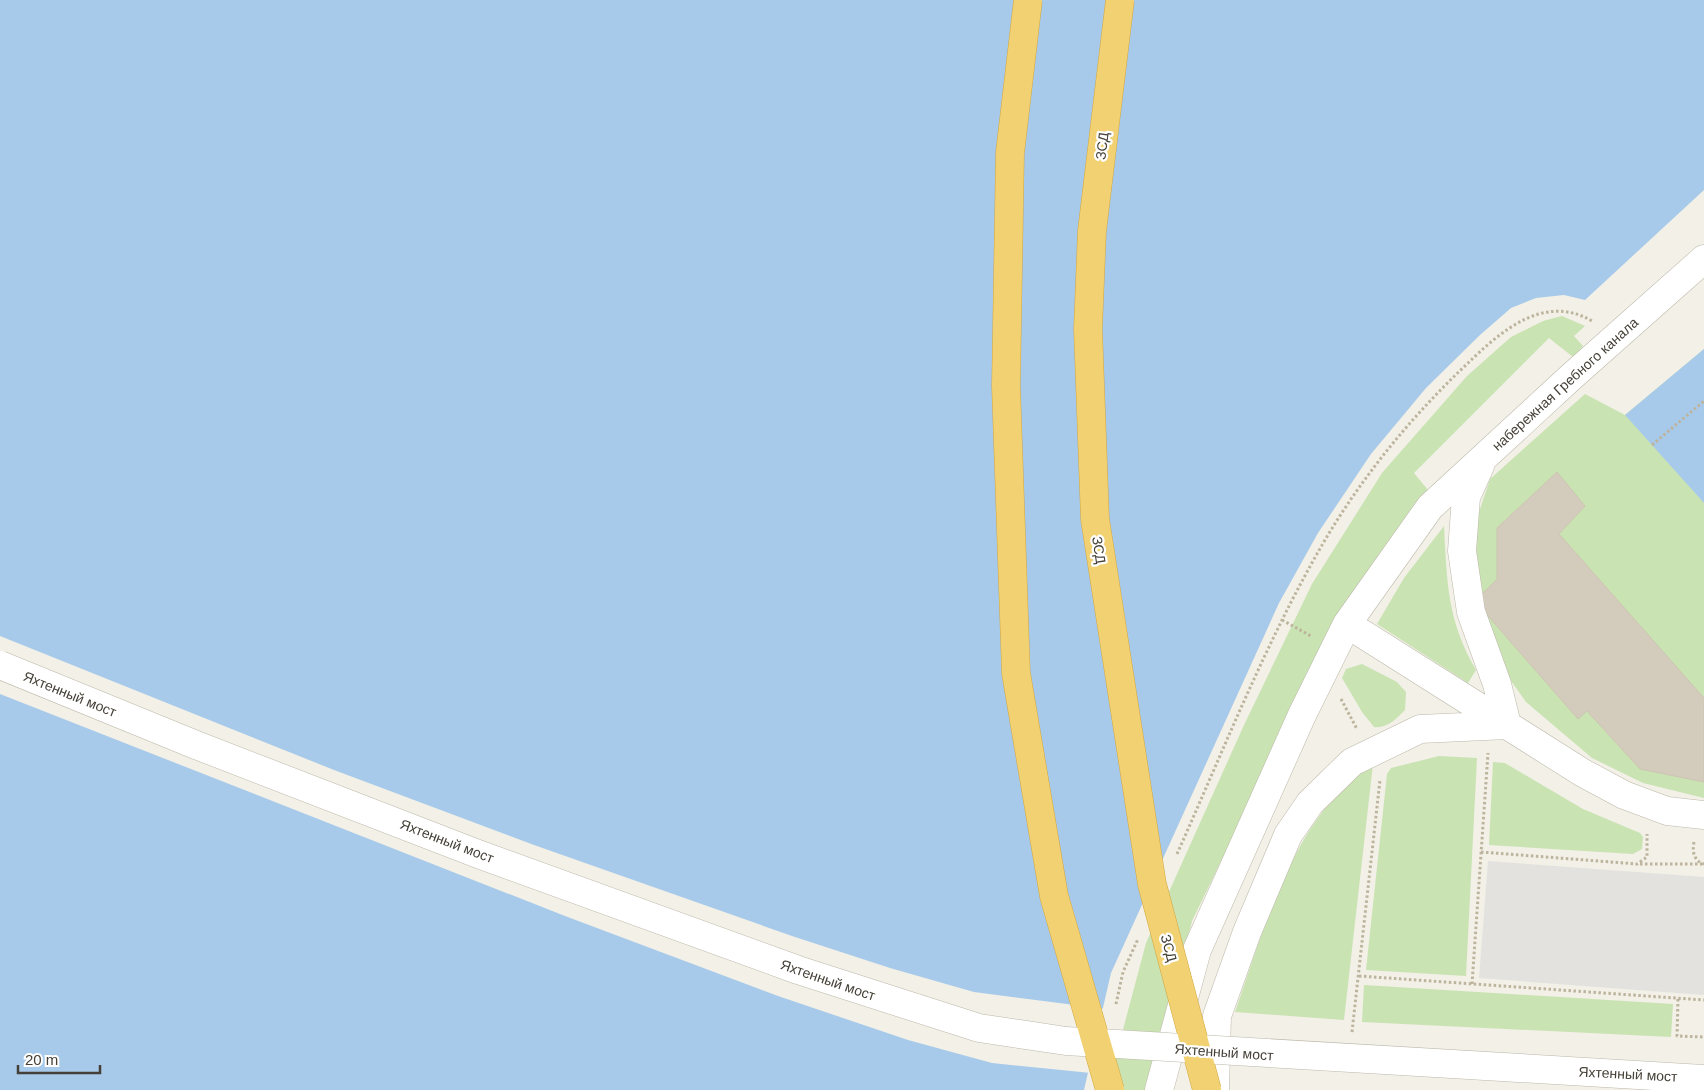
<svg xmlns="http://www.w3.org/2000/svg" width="1704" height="1090" font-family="Helvetica,sans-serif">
	<rect width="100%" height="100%" fill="#f2f0e7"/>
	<path fill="#cae3b3" d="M1562,316L1585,326L1574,336L1583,346L1573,357L1549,338L1414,473L1433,496L1280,740L1192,921L1148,1090H1107L1146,943L1244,725L1312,584L1382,473L1467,376L1511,337L1543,321Z
		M1704,349V798L1643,783L1592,758L1526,702L1492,654L1472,554L1479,512L1490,479L1585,394L1625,415Z
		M1444,526C1447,582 1447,620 1476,670L1468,683L1377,624L1404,578Z
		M1362,664L1397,682L1406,692L1405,710C1397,718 1387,729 1374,727L1362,712L1342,678L1346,669Z
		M1439,756L1477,758L1466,976L1366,970L1387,774L1391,768Z
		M1493,762L1505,763L1583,809L1640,833L1643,837L1642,849L1633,854L1489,845Z
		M1373,764L1344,1020L1235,1012C1264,929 1294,814 1373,764Z
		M1364,985L1673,1004L1671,1037L1362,1022Z"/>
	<path fill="#e3e2df" d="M1488,861L1704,877V995L1479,978Z"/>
	<path fill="#a8caea" d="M0,0H1704V190L1585,300L1564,295L1536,298L1511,308L1480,335L1426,388L1371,454L1318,533L1279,603L1111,973L1084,1090H0Z
		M1704,349V503L1625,415Z"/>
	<path fill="#f2f0e7" d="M0,636L334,770L534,845L792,936L890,968L974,992L1106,1009L1091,1073L992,1063L908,1040L778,996L565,916L0,694Z"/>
	<path fill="#d3ccbd" stroke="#cdc4b1" d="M1557,472L1585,506L1559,534L1704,698V782L1640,769L1587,711L1578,719L1475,601L1497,579V528Z"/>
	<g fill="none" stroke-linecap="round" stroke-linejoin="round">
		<defs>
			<path id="minor" d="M1480,466L1466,497L1462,551L1471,612L1497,684L1507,725
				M1347,624L1583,773L1624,795L1667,811L1704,815
				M1159,1090L1197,950L1302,715L1347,624L1430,507L1571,377L1704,259
				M1215,1090L1217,1016L1247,932L1288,835L1310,803L1352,762L1420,729L1507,725"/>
		</defs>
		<use href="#minor" stroke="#bdb8aa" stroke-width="29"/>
		<path stroke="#bdb49d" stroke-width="3" stroke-dasharray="2.5 2.5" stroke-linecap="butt" d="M1652,445L1704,401
			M1282,620L1311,636
			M1341,699L1357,729
			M1694,842C1692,852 1694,861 1704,864
			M1481,852L1637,864L1647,857V834
			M1177,854C1224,749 1267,639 1325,540C1364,474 1413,415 1467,364C1501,331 1544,293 1592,321
			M1640,864H1702
			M1359,976L1704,1000
			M1472,984L1488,753
			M1678,999L1677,1036L1704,1037
			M1116,1004L1123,972L1138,939
			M1352,1032L1380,780"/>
		<use href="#minor" stroke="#fff" stroke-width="28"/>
		<defs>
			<path id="minor-bridge" d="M0,665L196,745L478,854L798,970L979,1028L1066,1041L1704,1079"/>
			<path id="highway-bridge" d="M1028,0L1010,153L1006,386L1016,673L1054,896L1110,1090
				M1120,0L1092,231L1088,329L1095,519L1152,884L1207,1090"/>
		</defs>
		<use href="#minor-bridge" stroke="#bdb8aa" stroke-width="29" stroke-linecap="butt"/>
		<use href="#highway-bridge" stroke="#d1a742" stroke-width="29" stroke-linecap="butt"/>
		<use href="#minor-bridge" stroke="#fff" stroke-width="28"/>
		<use href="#highway-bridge" stroke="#f2d172" stroke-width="28"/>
	</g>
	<g text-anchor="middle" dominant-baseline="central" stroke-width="4.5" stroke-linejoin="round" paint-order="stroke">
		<g font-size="14" fill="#454037" stroke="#fff">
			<text transform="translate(1102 146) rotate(-83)">ЗСД</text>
			<text transform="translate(1565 384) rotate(-42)">набережная Гребного канала</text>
			<text transform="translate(1099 550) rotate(81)">ЗСД</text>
			<text transform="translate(70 694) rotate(22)">Яхтенный мост</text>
			<text transform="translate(447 841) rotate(21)">Яхтенный мост</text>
			<text transform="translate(1169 948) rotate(75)">ЗСД</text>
			<text transform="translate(828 980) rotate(19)">Яхтенный мост</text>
			<text transform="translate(1224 1052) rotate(4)">Яхтенный мост</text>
			<text transform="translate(1628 1074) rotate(3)">Яхтенный мост</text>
		</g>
	</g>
	<path d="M18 1065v8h82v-8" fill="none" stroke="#454037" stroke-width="2.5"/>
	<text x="25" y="1065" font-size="15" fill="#454037" stroke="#ffffff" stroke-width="4" paint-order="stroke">20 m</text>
</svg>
